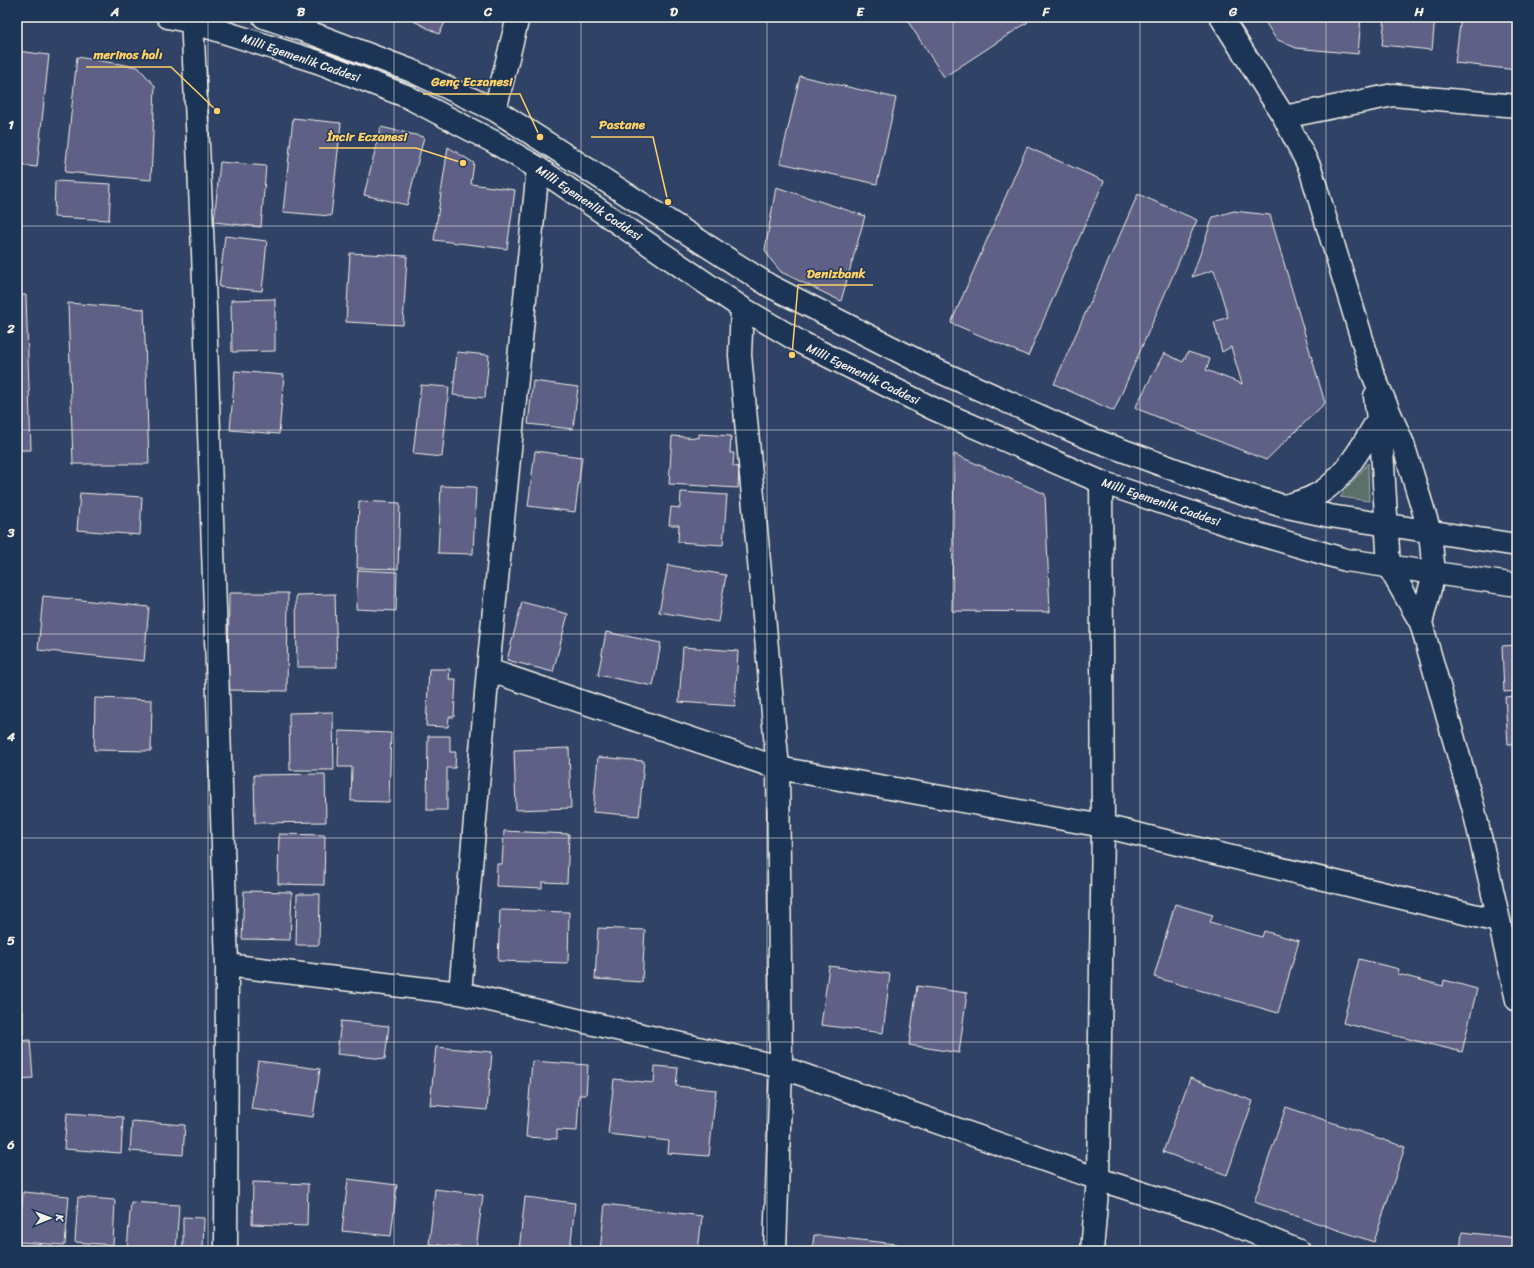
<svg xmlns="http://www.w3.org/2000/svg" width="1534" height="1268" font-family="Sriracha,sans-serif">
	<rect width="100%" height="100%" fill="#304265"/>
	<filter id="ink" filterUnits="userSpaceOnUse"><feTurbulence type="fractalNoise" baseFrequency=".025" numOctaves="2"/><feDisplacementMap in="SourceGraphic" scale="8" xChannelSelector="R" yChannelSelector="G"/><feConvolveMatrix kernelMatrix="1 2 1 2 8 2 1 2 1" color-interpolation-filters="sRGB"/></filter>
	<g filter="url(#ink)">
		<path fill="#5b6f6a" stroke="#a8b0a9" d="M1368,463L1369,501L1340,497Z"/>
		<path fill="#5e6186" stroke="#f4f1e8" d="M406,17H448L439,34Z
			M905,17H1025L1028,22L944,77Z
			M1262,17H1361L1358,54L1296,48L1276,39Z
			M1385,17H1435L1432,50L1382,45Z
			M1461,17H1491L1517,20V70L1455,63Z
			M17,51L49,55L37,167L17,165Z
			M77,57L138,67L155,86L151,180L65,172Z
			M800,76L896,98L877,184L780,163Z
			M293,118L341,123L331,216L283,212Z
			M381,127L424,137L407,205L364,195Z
			M448,147L474,163L471,184L515,190L507,249L434,240Z
			M1027,147L1104,181L1028,356L951,323Z
			M220,162L266,166L261,227L214,222Z
			M55,181L111,184L109,220L54,217Z
			M776,187L865,216L841,301L781,272L771,260L765,250Z
			M1138,194L1197,220L1114,411L1054,384Z
			M1234,211L1270,215L1325,403L1266,460L1135,408L1164,353L1183,362L1188,352L1210,359L1206,370L1242,384L1231,347L1222,352L1214,322L1228,317L1214,270L1192,277L1213,217Z
			M225,236L267,241L262,291L219,287Z
			M350,253L407,256L403,325L346,322Z
			M17,295H26L31,450H17Z
			M275,299V351L232,352L231,300Z
			M68,303L144,309L149,464H73Z
			M457,352L489,355L485,398L453,395Z
			M235,371L284,375L279,434L230,430Z
			M533,381L578,387L573,429L528,424Z
			M421,385L449,387L442,457L413,454Z
			M699,434L731,436L730,453H734L733,466L739,467L738,488L669,484L672,436L699,438Z
			M535,451L582,457L575,512L528,506Z
			M954,454L1045,494L1050,612L952,611Z
			M441,486L476,487L473,554L438,553Z
			M681,492L727,495L723,545L678,542L679,525H669L671,507L680,508Z
			M80,493L142,497L140,535L77,530Z
			M359,501L400,503L398,569L357,568Z
			M668,565L726,575L718,622L659,612Z
			M358,570L397,572L396,611L356,609Z
			M229,593H288L287,691L228,690Z
			M335,594L337,667H297L296,595Z
			M43,596L149,607L144,661L38,650Z
			M522,602L568,614L553,672L507,660Z
			M606,632L661,643L653,686L598,675Z
			M1517,645V691L1504,692L1502,646Z
			M683,647L738,651L735,706L679,702Z
			M429,669H450L449,679H456L454,717H449L448,727L426,726Z
			M1517,696V744H1508L1505,697Z
			M95,698L152,700L151,751L94,750Z
			M333,712L334,770H290L289,713Z
			M339,731L391,733L389,802L351,801L352,767H338Z
			M428,736H450V752H456L455,768H447V810H427Z
			M569,748L571,808L516,810L514,750Z
			M598,757L644,761L639,816L593,812Z
			M325,774L326,822L255,823L254,775Z
			M504,831L569,834L567,883L542,882V888L496,886L497,864H502Z
			M279,834L325,835L324,885L278,884Z
			M244,891L292,892L290,940L242,939Z
			M297,894H320L319,945H296Z
			M1175,904L1213,915L1210,922L1262,937L1264,931L1299,941L1278,1013L1154,977Z
			M500,910L569,912L568,963L498,961Z
			M598,928L645,930L642,982L595,979Z
			M1359,959L1399,969L1398,974L1443,986L1444,980L1477,989L1462,1052L1343,1023Z
			M829,966L890,974L883,1033L821,1025Z
			M917,986L967,993L959,1053L909,1045Z
			M17,1012H23V1034H17Z
			M341,1021L389,1026L385,1059L337,1054Z
			M30,1040L33,1078L17,1079V1041Z
			M436,1047L492,1052L487,1110L430,1105Z
			M258,1061L320,1069L313,1117L251,1109Z
			M532,1061L588,1065L586,1095H579L577,1131L557,1130V1139L526,1137Z
			M655,1066L678,1068L676,1086L716,1090L709,1156L668,1153L669,1141L608,1134L614,1079L654,1083Z
			M1190,1078L1253,1101L1227,1175L1163,1152Z
			M1286,1107L1405,1147L1374,1242L1254,1202Z
			M67,1113L123,1117L121,1153L64,1149Z
			M132,1121L185,1125L183,1155L130,1151Z
			M348,1179L397,1185L391,1236L342,1231Z
			M253,1182L308,1184L307,1226L252,1224Z
			M435,1189L483,1195L476,1249L429,1244Z
			M23,1192L69,1196L65,1245L19,1242Z
			M78,1197L115,1200L113,1245L75,1242Z
			M525,1197L575,1203L570,1251L519,1250Z
			M131,1202L179,1205L176,1251L127,1248Z
			M605,1204L702,1216L698,1251H600Z
			M183,1217L204,1218L203,1248H183Z
			M1462,1232L1517,1238V1251H1460Z
			M814,1235L897,1244L896,1251H812Z"/>
		<g fill="none" stroke-linecap="round" stroke-linejoin="round">
			<defs>
				<path id="minor" d="M168,17L192,22L318,62L406,96L494,142L538,168L742,308L800,342L934,409L1101,482L1241,529L1346,560L1517,585
					M192,17L203,252L227,965L226,1251
					M264,17L314,34L412,71L495,110L770,286L936,370L1089,438L1228,489L1283,506L1330,516L1517,545
					M1221,17L1284,117L1310,168L1372,372L1403,444L1430,532L1434,573L1421,623
					M495,110L518,17
					M1284,117L1393,95L1517,106
					M742,308L740,355L778,768L781,1067L775,1251
					M1375,396L1382,449L1389,567L1421,623L1474,810L1517,1000
					M1285,506C1294,503 1305,501 1314,496C1341,484 1364,444 1378,419
					M488,670L778,768L1103,826L1498,921
					M227,965L460,993L781,1067L1098,1179L1216,1217L1299,1251
					M460,993L488,670L538,168
					M1092,1251L1098,1179L1103,826L1101,482"/>
			</defs>
			<use href="#minor" stroke="#f4f1e8" stroke-width="25"/>
			<use href="#minor" stroke="#1d3557" stroke-width="22"/>
		</g>
	</g>
	<path fill="none" stroke="#f4f1e8" stroke-width="1" stroke-opacity="0.55" d="M208,17V1251M394,17V1251M581,17V1251M767,17V1251M953,17V1251M1140,17V1251M1326,17V1251M17,226H1517M17,430H1517M17,634H1517M17,838H1517M17,1042H1517"/>
	<g text-anchor="middle" dominant-baseline="central" stroke-width="3" stroke-linejoin="round" paint-order="stroke">
		<g font-size="12" fill="#f4f1e8" stroke="#1d3557">
			<text transform="translate(301 58) rotate(19)">Milli Egemenlik Caddesi</text>
			<text transform="translate(589 203) rotate(34)">Milli Egemenlik Caddesi</text>
			<text transform="translate(863 374) rotate(26)">Milli Egemenlik Caddesi</text>
			<text transform="translate(1161 502) rotate(19)">Milli Egemenlik Caddesi</text>
		</g>
	</g>
	<path fill="none" stroke="#ffd166" stroke-width="1.5" d="M217 111L171 67H86M540 137L520 94H423M668 202L653 137H591M463 163L416 148H319M792 355L798 285H873"/>
	<g fill="#ffd166" stroke="#1d3557" stroke-width="1.5">
		<circle cx="217" cy="111" r="4"/>
		<circle cx="540" cy="137" r="4"/>
		<circle cx="668" cy="202" r="4"/>
		<circle cx="463" cy="163" r="4"/>
		<circle cx="792" cy="355" r="4"/>
	</g>
	<g font-size="13" text-anchor="middle" font-weight="bold" fill="#ffd166" stroke="#1d3557" stroke-width="3" stroke-linejoin="round" paint-order="stroke">
		<text x="128" y="59">merinos halı</text>
		<text x="472" y="86">Genç Eczanesi</text>
		<text x="622" y="129">Pastane</text>
		<text x="367" y="141">İncir Eczanesi</text>
		<text x="836" y="278">Denizbank</text>
	</g>
	<rect width="1534" height="1268" fill="none" stroke="#1d3557" stroke-width="44"/>
	<g transform="translate(50 1218) rotate(89)" stroke="#1d3557" stroke-width="3" paint-order="stroke">
	<path d="M0-3L7 15L0 10L-7 15Z" fill="#f4f1e8"/>
	<text y="-6" font-size="11" font-weight="bold" text-anchor="middle" fill="#f4f1e8">K</text>
	</g>
	<rect x="22" y="22" width="1490" height="1224" fill="none" stroke="#f4f1e8" stroke-width="1.5"/>
	<g font-size="13" text-anchor="middle" font-weight="bold" fill="#f4f1e8">
		<text x="115" y="16">A</text>
		<text x="301" y="16">B</text>
		<text x="488" y="16">C</text>
		<text x="674" y="16">D</text>
		<text x="860" y="16">E</text>
		<text x="1046" y="16">F</text>
		<text x="1233" y="16">G</text>
		<text x="1419" y="16">H</text>
		<text x="11" y="129">1</text>
		<text x="11" y="333">2</text>
		<text x="11" y="537">3</text>
		<text x="11" y="741">4</text>
		<text x="11" y="945">5</text>
		<text x="11" y="1149">6</text>
	</g>
</svg>
